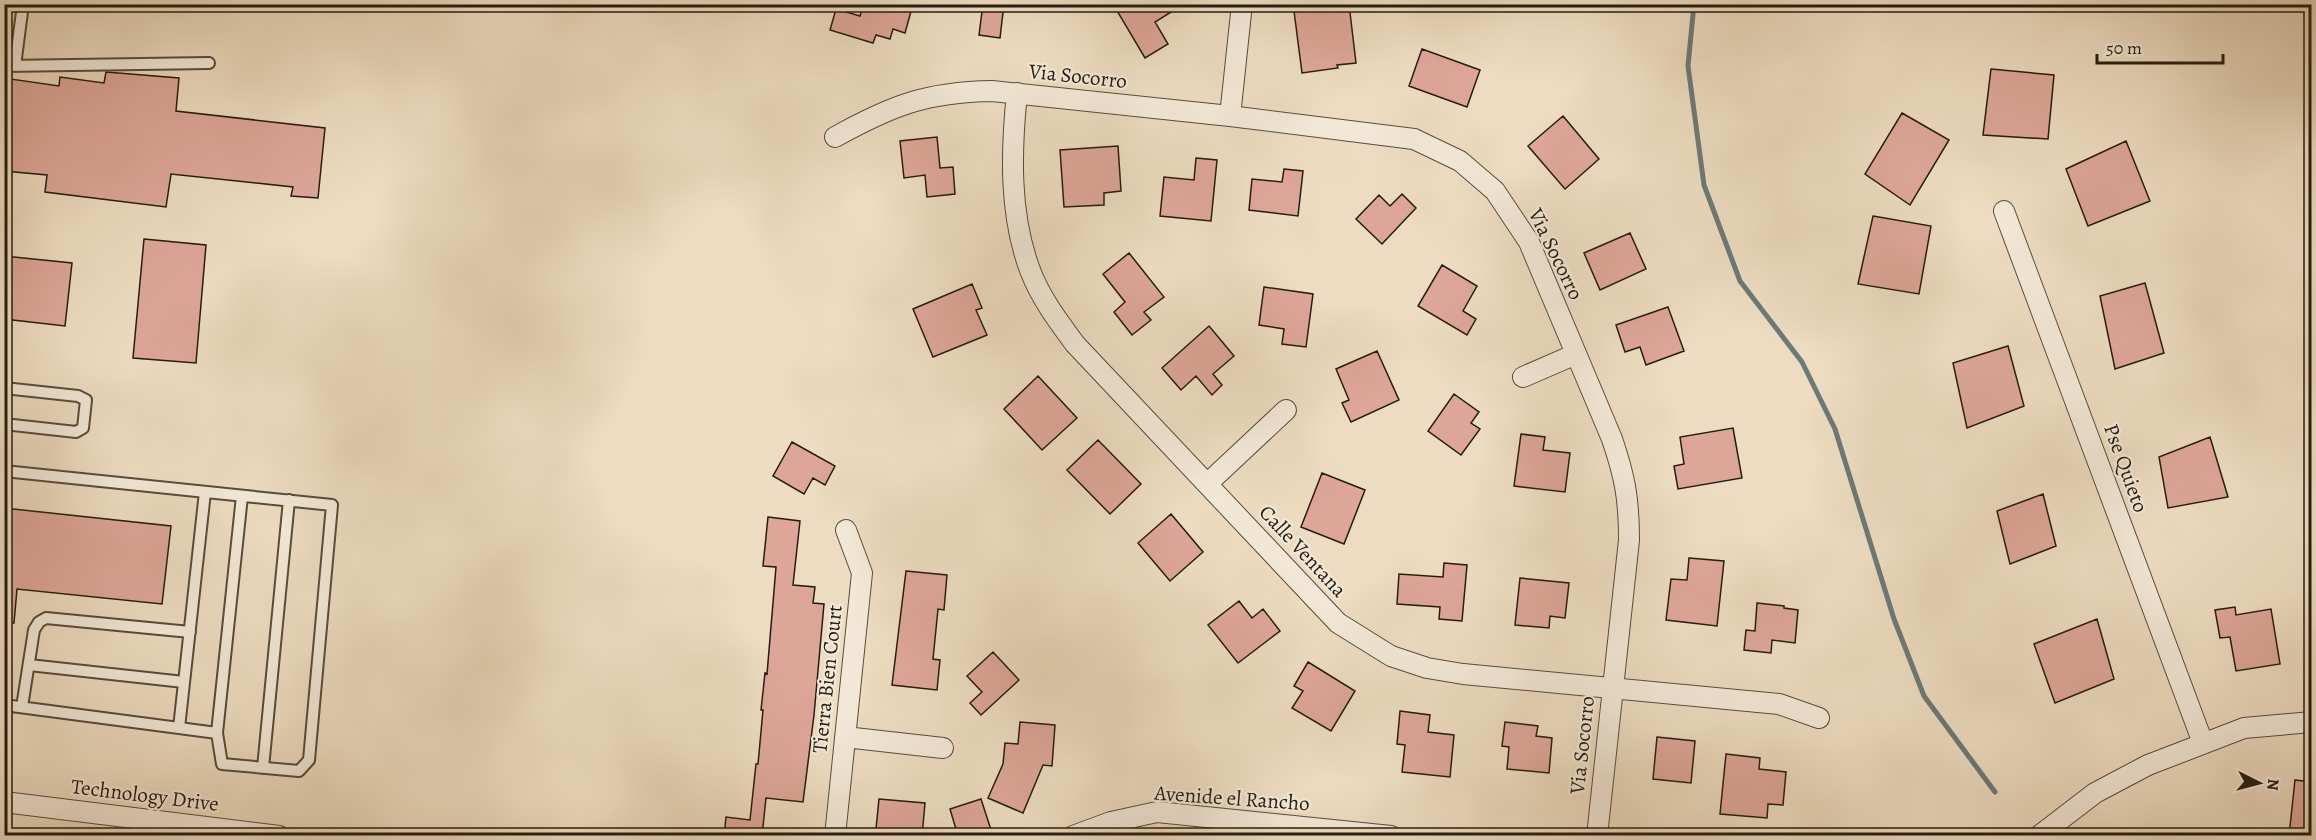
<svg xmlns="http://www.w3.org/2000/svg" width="2316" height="840" font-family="Alegreya,serif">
	<rect width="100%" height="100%" fill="#eddcc1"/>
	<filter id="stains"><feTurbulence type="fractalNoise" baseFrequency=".00333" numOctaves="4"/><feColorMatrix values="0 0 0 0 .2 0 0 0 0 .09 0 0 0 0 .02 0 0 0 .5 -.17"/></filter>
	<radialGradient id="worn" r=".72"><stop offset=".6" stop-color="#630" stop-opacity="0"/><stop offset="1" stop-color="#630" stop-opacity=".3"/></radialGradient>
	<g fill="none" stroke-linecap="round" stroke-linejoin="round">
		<path stroke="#6c7a78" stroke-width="5" d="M1694,4L1688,66L1704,185L1740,281L1802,362L1835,429L1894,619L1924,696L1995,792"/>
	</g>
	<path fill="#dea699" stroke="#251c11" stroke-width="1.5" d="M863,4H913L905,33L893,29L890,39L876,35L873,43L830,30L836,9L860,16Z
		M983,4H1004L1000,38L979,35Z
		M1113,4H1184L1155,22L1168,44L1145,58Z
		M1349,4L1356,63L1337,65L1338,68L1302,73L1294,11Z
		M1422,49L1480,70L1467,107L1409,86Z
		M1991,69L2054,75L2048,139L1983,135Z
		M106,72L179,78L176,111L325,128L318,198L291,196L293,187L171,174L166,207L45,192L47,175L4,171V78L59,86L60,77L104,83Z
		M1902,113L1949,140L1910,205L1865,174Z
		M1563,116L1599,159L1565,189L1528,146Z
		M937,137L940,168L953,167L955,194L927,197L925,175L904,178L900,141Z
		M2126,141L2150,201L2088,226L2066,169Z
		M1118,146L1121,191L1104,193V205L1064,207L1060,150Z
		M1196,158L1217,160L1211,221L1160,216L1164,177L1194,180Z
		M1284,169L1303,171L1298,216L1249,210L1252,179L1282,182Z
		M1402,194L1416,208L1382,244L1356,219L1379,195L1390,206Z
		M1873,216L1931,226L1919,294L1858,284Z
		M1630,233L1646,269L1600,290L1584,253Z
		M144,239L206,245L196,363L133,358Z
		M1129,253L1164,297L1144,312L1151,320L1132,335L1114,312L1125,302L1103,274Z
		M4,256L72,263L65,326L4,319Z
		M1442,265L1477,286L1463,311L1476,319L1467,335L1418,306Z
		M2145,283L2164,353L2115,369L2100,296Z
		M972,284L982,308L976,310L987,335L933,357L913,309Z
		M1264,287L1313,294L1306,347L1282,344L1284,329L1259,325Z
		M1668,307L1684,351L1646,365L1640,347L1625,352L1616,325Z
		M1209,326L1234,356L1213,374L1222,385L1212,395L1196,376L1181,390L1162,368Z
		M2008,346L2024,406L1967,428L1953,363Z
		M1377,351L1399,400L1351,422L1342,403L1349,400L1336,369Z
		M1038,376L1077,418L1042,450L1004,409Z
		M1454,394L1479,412L1471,423L1480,429L1461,455L1428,431Z
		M1733,428L1742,478L1678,489L1674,466L1684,464L1680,437Z
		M1521,434L1545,437L1543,450L1570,453L1565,492L1514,486Z
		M2210,437L2228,497L2168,508L2159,457Z
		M1098,440L1141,484L1110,514L1067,470Z
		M792,442L835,466L825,485L813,478L804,494L773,476Z
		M1322,473L1365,490L1344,544L1301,527Z
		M2043,494L2056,546L2010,564L1997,511Z
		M4,508L171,526L162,604L17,589L14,623H4Z
		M1171,514L1203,552L1170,581L1138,543Z
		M768,517L800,521L793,585L815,587L813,603L824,604L814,715L803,802L766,798L762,836H724L726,817L750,820L756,764H758L763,710H761L765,673L767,674L776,567L763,566Z
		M1689,558L1724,561L1717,626L1666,620L1671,579L1687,580Z
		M1444,563L1467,565L1462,621L1439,619L1440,607L1397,604L1399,574L1443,577Z
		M906,571L947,575L944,610L938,609L933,659L940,660L937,690L892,685Z
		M1520,578L1569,583L1565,618L1550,616L1549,628L1515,625Z
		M1239,601L1252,618L1263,609L1280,631L1238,663L1208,625Z
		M1757,603L1784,606V608L1798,610L1795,643L1772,640L1771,653L1744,650L1746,630L1755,631Z
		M2235,607L2236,615L2271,609L2280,664L2236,671L2230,637L2220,638L2215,610Z
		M2097,619L2114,679L2055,703L2034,644Z
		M993,652L1019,680L981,715L970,703L982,692L967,676Z
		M1308,662L1355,691L1331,731L1292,708L1303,691L1294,686Z
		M1400,711L1430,715L1428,732L1454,735L1450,777L1402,772L1405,745L1397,744Z
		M1020,722L1055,725L1052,766L1043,765L1023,813L988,798L1003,764L1005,743L1018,744Z
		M1505,722L1538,726L1536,736L1552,738L1549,773L1507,769L1509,747L1502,746Z
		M1657,737L1695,741L1691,783L1653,779Z
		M1726,754L1760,758L1759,769L1786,772L1783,805L1768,804L1767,818L1720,814Z
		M2295,780L2312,782V836H2289Z
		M879,799L925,803L922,836H887V830L876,829Z
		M981,799L993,836H958L950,809Z"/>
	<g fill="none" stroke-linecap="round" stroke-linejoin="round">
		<defs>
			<path id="service" d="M4,66L209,63
				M15,66L23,4
				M4,388L78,396L86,400L83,428L76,432L4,424
				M4,471L332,505L309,760L299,771L222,764L217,733L4,705
				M29,665L184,682
				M22,707L34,630L39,622L46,618L190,632
				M179,728L205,492
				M217,733L242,496
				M263,768L289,500"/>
			<path id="minor" d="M1017,93C1011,151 1009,214 1030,270C1040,297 1058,321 1075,344L1338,623L1391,656L1427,668L1463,674L1779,704L1819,718
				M1230,116L1242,4
				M835,137C891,106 926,92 992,91L1230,116L1414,139L1460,161L1495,191L1529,242L1612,439C1625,477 1629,499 1629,540L1597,836
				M2004,211L2203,743
				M1523,377L1576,354
				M1207,484L1286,410
				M845,737L943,748
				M4,802L279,836
				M835,836L862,573L846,530
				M1073,836L1111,822L1157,812L1391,836
				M2039,836L2095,793L2148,765L2244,728L2312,722"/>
		</defs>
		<use href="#service" stroke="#574c3d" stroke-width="14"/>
		<use href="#minor" stroke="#574c3d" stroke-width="22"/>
		<use href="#service" stroke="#f3e8d7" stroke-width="10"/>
		<use href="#minor" stroke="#f3e8d7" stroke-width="20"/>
	</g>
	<g text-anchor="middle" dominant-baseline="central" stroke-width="4.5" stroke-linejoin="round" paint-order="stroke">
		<g font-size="21" fill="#251c11" stroke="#f3e8d7">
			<text transform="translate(1078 76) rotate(6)">Via Socorro</text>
			<text transform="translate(1556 254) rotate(64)">Via Socorro</text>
			<text transform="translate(2126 468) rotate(70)">Pse Quieto</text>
			<text transform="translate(1303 551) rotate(47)">Calle Ventana</text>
			<text transform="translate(827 679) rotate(-84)">Tierra Bien Court</text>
			<text transform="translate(1582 745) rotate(-84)">Via Socorro</text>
			<text transform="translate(145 795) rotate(7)">Technology Drive</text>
			<text transform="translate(1232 798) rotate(4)">Avenide el Rancho</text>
		</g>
	</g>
	<rect width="2316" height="840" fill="none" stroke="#eddcc1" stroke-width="24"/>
	<rect x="6" y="6" width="2304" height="828" fill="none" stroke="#251c11" stroke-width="3"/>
	<rect x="12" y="12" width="2292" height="816" fill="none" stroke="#251c11" stroke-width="1.5"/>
	<g transform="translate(2259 783) rotate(96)" stroke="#f3e8d7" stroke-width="4.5" paint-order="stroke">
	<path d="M0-4.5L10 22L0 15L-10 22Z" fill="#251c11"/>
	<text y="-9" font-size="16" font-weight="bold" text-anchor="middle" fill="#251c11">N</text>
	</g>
	<path d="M2097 54v9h126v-9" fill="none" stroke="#251c11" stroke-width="3"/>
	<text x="2106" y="54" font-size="18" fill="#251c11" stroke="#f3e8d7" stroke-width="4.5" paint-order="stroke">50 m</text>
	<rect width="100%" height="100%" filter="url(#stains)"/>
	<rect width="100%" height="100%" fill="url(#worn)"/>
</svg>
